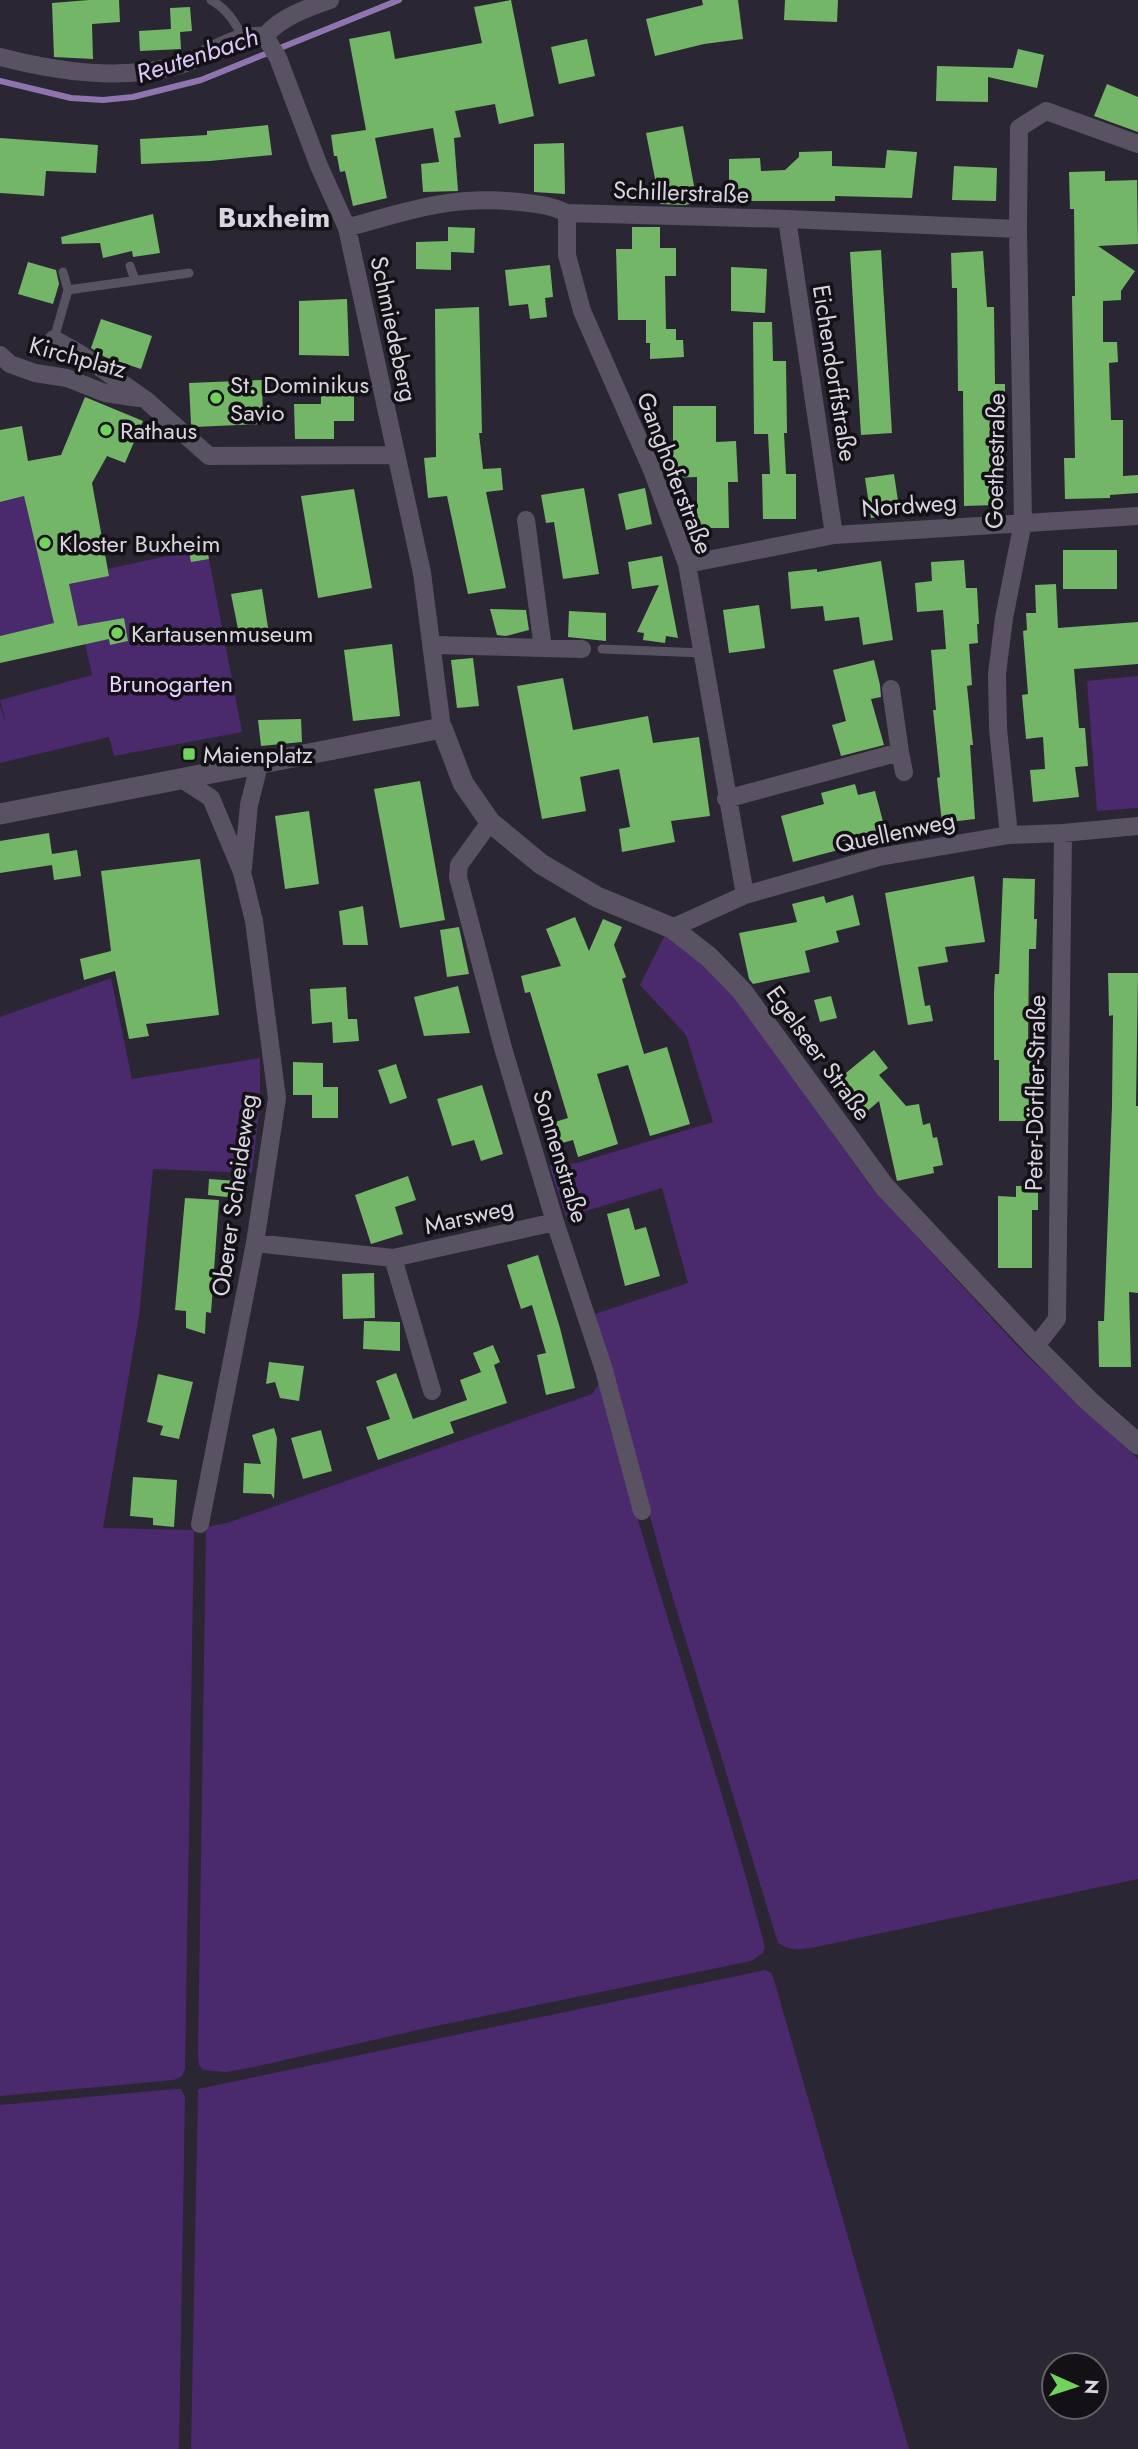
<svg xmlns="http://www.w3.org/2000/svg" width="1138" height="2449" font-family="Jost,sans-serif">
	<rect width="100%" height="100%" fill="#2b2633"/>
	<path fill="#4a296d" d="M24,496L54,623L0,636V502Z
		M189,551L209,559L242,732L114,756L109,737L0,763V706L6,723L0,700L92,675L85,643L109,639L110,645L128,641L124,618L79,633L69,584L109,576L108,569Z
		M1138,676V808L1097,811L1087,681Z
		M665,935L697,958L735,996L871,1187L1025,1354L1138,1459V1879L811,1948C798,1950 789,1950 778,1943L666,1575L595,1314L688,1283L662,1188L566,1217L549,1165L577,1163L713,1122L686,1035L640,985Z
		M111,978L132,1079L260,1058V1103L252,1173L153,1169L139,1316L103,1528L194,1530L185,2069L182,2076L174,2080L0,2096V1017Z
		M601,1381C613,1427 625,1474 638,1520C680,1662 727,1803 765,1947L763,1953L751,1961L431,2027L254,2067L226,2072L203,2070L199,2065L198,2054L206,1527L227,1523L592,1394Z
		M765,1970L771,1973L774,1980L909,2449H191L198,2089Z
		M175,2089H181L185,2097L179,2449H0V2105Z"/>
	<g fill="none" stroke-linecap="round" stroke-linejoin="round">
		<path stroke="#9074b0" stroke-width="6" d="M0,81L71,98L103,100L133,97L201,80L399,0"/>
	</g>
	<path fill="#74b667" d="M89,0H119L120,22L92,24L93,59L54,57L52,3Z
		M511,0L534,116L499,124L495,104L455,111L461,137L454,138L458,191L423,192L421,164L439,162L433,128L375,138L387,198L353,206L345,171L340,172L337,156H334L331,135L366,130L349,39L390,31L395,59L482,43L474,7Z
		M702,0H738L743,39L704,44L655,56L646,19L703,5Z
		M785,0H838L837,22L784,20Z
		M190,7L192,31L180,32L181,49L140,51L139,31L171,29L170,8Z
		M587,39L595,76L559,84L551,47Z
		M1018,49L1044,55L1037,88L988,77V102L936,101L937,66L1013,68Z
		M1107,84L1138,97V132L1094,116Z
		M268,125L272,155L210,161L141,164L140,139L207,135V131Z
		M683,126L697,202L685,205L660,204L646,133Z
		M0,138L98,145L96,173L46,171L44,196L0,193Z
		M564,143L565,194L534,192V144Z
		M887,150L917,152L912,198L835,196V201H729V159L760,158L761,171L785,170L799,157V152L832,151V166L885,168Z
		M954,166L997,168L996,201L952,200Z
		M1105,171V181L1137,180L1138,244L1098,246L1135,271L1121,291V300L1103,301V342H1117L1118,362L1109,363L1111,420H1123V476L1138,475V493L1110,495V498L1065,499L1064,458H1075L1072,296H1075L1074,209H1070L1069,172Z
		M153,214L160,253L133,257L132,251L103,258L100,243L62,244L61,237Z
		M448,227L475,228L474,253L451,252V270L416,269V242L448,241Z
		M632,227H660V248H676V276H665L666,329H676V340H683L684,357L650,359V343H646V320H618L616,249H632Z
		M881,250L892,433L861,435L850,252Z
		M983,251L987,307H994L995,384H1005V411H995L997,505L964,506L963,391H958L957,288H952L951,253Z
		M28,262L56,270L59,284L53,304L18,294Z
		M550,265L553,297L545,298L547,317L530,319L528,304L509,306L505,270Z
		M731,267L767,269L765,313L731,311Z
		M347,299L349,356L299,355V301Z
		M479,307L482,433H479L483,469L501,468L503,490L486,492L506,588L468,594L447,496L428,498L424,458L436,457L435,309Z
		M101,319L152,336L141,369L105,357L91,348Z
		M753,322H772L773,361H786L787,433H784L786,474H796V519H763L762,474H770L768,434H754Z
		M262,380L263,424L193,427L191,424L189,383Z
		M321,387H354V421H334V439H295L294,404H321Z
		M85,397L143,421L125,463L107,456L92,483L109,576L69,584L78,626L124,618L128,641L110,645L109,639L0,663V636L54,623L24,496L0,502V430L22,426L28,461L61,455Z
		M673,406H716V442L736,441L738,482H728L729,528H697V477L667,478L663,459H673Z
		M894,474L900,514L871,518L865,478Z
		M584,488L599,574L563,579L554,522L546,523L541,495Z
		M645,488L652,524L626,530L618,494Z
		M354,489L372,588L318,598L301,496Z
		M205,538L209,559L191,562L187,541Z
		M1063,550H1117V589H1063Z
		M662,556L678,638L666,636L665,643L643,640L644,633L637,632L659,585L632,589L628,562Z
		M964,560L966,588H977L979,624H977L978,643L969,644L972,685L967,686L973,745H970L975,819L942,823L937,778L940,777L933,710H936L931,650L946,649L943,610L917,612L915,583L932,581L931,562Z
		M881,561L893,640L863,645L859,617L825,621L823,606L791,609L788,572L817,569V572Z
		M1056,584L1058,628L1138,622V664L1074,669L1079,728H1085L1088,766L1075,767L1079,797L1033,802L1030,770L1045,769L1043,737L1026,739L1022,695L1028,694L1023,631L1027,630L1026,613H1036L1035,585Z
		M262,589L269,634L240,639L231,594Z
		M759,605L765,648L729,653L723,610Z
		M490,609L526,610L529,630L506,636L497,635Z
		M569,611L606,613V641L568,637Z
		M392,644L400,716L353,721L344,650Z
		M473,658L479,706L457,708L451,660Z
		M874,660L880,685L881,697L871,699L884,745L841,756L832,725L846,721L833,670Z
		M563,678L573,730L648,716L653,743L699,737L710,816L671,821L675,842L622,852L619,829L630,827L619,769L580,777L586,811L542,819L517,686Z
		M301,719L302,742L261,746L258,720Z
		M420,781L445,920L400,928L374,789Z
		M855,784L858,795L875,791L887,837L793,862L781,816L824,804L821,793Z
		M309,811L319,884L285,889L275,816Z
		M49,833L52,854L77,850L81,876L54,880L52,865L0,873V841Z
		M200,859L219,1015L146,1024L149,1036L129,1039L115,971L84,980L80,959L111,951L101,871Z
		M974,876L985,942L945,947L948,962L918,967L925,1006L930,1005L933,1021L908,1025L885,893Z
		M1003,878L1035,879L1034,919H1037L1036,949H1029L1028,1051H1039L1038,1087L1030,1086L1029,1121H999V1060H994V993L995,974H999Z
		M853,895L860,925L836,931L839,942L805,951L810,972L753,984L749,979L739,933L797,922L792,904L824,896L826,903Z
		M363,906L368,945H343L339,911Z
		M575,917L589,951L603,919L622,927L614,945L626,977L622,979L644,1054L667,1047L690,1124L650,1136L628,1065L597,1074L618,1144L578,1157L573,1140L548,1147L542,1126L568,1118L530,992L525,993L521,976L561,966L546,929Z
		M459,927L469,974L447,977L440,930Z
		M1108,973H1138L1136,1106H1138V1293L1129,1292L1131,1367H1099L1098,1321H1104L1112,1106L1113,1015L1109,1016Z
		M458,986L470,1033L424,1036L414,997Z
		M346,987L348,1019H357L359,1041L333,1043L332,1022L312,1024L310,989Z
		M831,996L837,1018L820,1022L814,1000Z
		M874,1050L888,1068L879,1075L906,1106L919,1104L923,1125L930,1123L933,1138L937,1137L943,1165L933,1167L934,1173L897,1181L879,1101L858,1119L830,1086Z
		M293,1062L323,1063V1087H338V1118H312V1095H293Z
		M396,1064L407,1098L390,1104L378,1070Z
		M482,1085L503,1154L481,1161L474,1140L452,1146L437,1099Z
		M408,1176L416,1200L395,1207L403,1234L371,1244L355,1195Z
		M209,1179L238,1181L236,1198L208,1195Z
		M1016,1186H1038V1210H1032V1268H998V1196L1016,1197Z
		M185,1198L219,1200L211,1313L206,1312L205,1334L186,1328V1311L175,1310Z
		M629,1208L635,1230L646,1227L660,1276L625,1286L607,1214Z
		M538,1255L560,1328L575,1388L546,1395L537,1355L546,1353L532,1305L521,1309L507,1265Z
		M374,1273L375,1318L343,1319L342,1274Z
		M364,1321L400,1322V1351L363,1349Z
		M493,1345L500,1362L494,1365L507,1403L450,1422L454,1433L378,1460L366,1427L390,1419L376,1381L396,1373L413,1419L467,1400L460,1380L481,1372L473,1353Z
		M269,1362L304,1366L299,1401L280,1398L275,1382L266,1384Z
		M158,1374L193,1382L179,1439L160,1435L163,1426L147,1422Z
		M274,1428L277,1438L274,1499L271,1494L243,1493L244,1463L261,1464L252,1435Z
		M321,1430L332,1471L303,1479L291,1438Z
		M133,1477L177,1480L174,1527L153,1525V1518L130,1516Z"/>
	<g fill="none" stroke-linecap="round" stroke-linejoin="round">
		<path stroke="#585262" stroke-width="9" d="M211,0C227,9 234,21 243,37
			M130,266L135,280
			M63,272L68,290
			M54,339L68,290L189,273
			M602,649L703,653"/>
		<path stroke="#585262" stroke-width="18" d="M265,36L278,58L319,166L347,228L422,573L442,728
			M265,36C281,17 307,8 330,0
			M0,57C58,72 121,81 180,65C209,56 233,33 265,36
			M567,213V255L582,311L652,470L687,564L745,895
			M787,219L834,535
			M347,228C409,210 454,195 519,202C536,204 551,205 567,213L787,219L1018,229
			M54,339L79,353L146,400L209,456L395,455
			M0,355L10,364L35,373L67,378L105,393L139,398
			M526,520L543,648
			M687,564L834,535L1138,516
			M433,645L582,649
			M900,752L904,772
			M183,780L211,798L242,872L254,921L277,1098L255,1243L200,1524
			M726,799L900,752L891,689
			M490,822L459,865L458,877L503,1048L555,1222L604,1370L642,1511
			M1009,835L998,729L997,674L1004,618L1023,522L1018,229L1019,128L1046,111L1138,144
			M243,868L249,805L259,765
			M672,928L745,895L879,857L1009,835L1063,833L1138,826
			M255,1243L393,1258L555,1222
			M393,1258L432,1391
			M1035,1347L1057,1319L1063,833"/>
		<path stroke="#585262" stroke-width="21" d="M0,814L442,728L463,783L490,822L541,864L597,897L672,928L709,957L742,991L884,1186L1035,1347L1090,1402L1138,1444"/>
	</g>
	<g fill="#72d25d" stroke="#131016" stroke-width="2.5">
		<circle cx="216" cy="398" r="7"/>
		<circle cx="106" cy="430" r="7"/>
		<circle cx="45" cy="543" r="7"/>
		<circle cx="117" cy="633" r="7"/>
		<rect x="182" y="747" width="14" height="14" rx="3.5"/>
	</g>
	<g text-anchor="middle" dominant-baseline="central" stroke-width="7" stroke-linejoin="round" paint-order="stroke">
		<g font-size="24" fill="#d8d5de" stroke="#131016">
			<text transform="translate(681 192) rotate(2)">Schillerstraße</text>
			<text transform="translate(394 329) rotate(78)">Schmiedeberg</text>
			<text transform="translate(78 357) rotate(15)">Kirchplatz</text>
			<text transform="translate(835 373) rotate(81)">Eichendorffstraße</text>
			<text transform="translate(995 461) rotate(-89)">Goethestraße</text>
			<text transform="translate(675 473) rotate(69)">Ganghoferstraße</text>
			<text transform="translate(909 505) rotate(-4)">Nordweg</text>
			<text transform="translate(895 832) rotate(-12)">Quellenweg</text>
			<text transform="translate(819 1053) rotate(54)">Egelseer Straße</text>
			<text transform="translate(1035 1093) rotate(-89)">Peter-Dörfler-Straße</text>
			<text transform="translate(561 1156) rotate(73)">Sonnenstraße</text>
			<text transform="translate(234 1195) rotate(-82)">Oberer Scheideweg</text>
			<text transform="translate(469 1216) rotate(-13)">Marsweg</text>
		</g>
		<g font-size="24" fill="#d8d5de" stroke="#131016" text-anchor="start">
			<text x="230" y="384">St. Dominikus<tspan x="230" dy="28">Savio</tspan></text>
			<text x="120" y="430">Rathaus</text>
			<text x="59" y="543">Kloster Buxheim</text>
			<text x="131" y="633">Kartausenmuseum</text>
			<text x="203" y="754">Maienplatz</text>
		</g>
		<g font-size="24" fill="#e4d2ff" stroke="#131016">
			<text x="171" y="683">Brunogarten</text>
		</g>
		<g font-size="26" font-style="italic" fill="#d9c7f4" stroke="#131016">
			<text transform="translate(197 55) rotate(-18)">Reutenbach</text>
		</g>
		<g font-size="28" font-weight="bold" fill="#d8d5de" stroke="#131016">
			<text x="274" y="217">Buxheim</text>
		</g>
	</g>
	<g transform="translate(1075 2386) rotate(93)"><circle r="33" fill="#131016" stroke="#625f66" stroke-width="2"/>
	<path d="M0-5L12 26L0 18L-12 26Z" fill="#72d25d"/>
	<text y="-10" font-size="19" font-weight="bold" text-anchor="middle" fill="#d8d5de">N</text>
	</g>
</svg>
